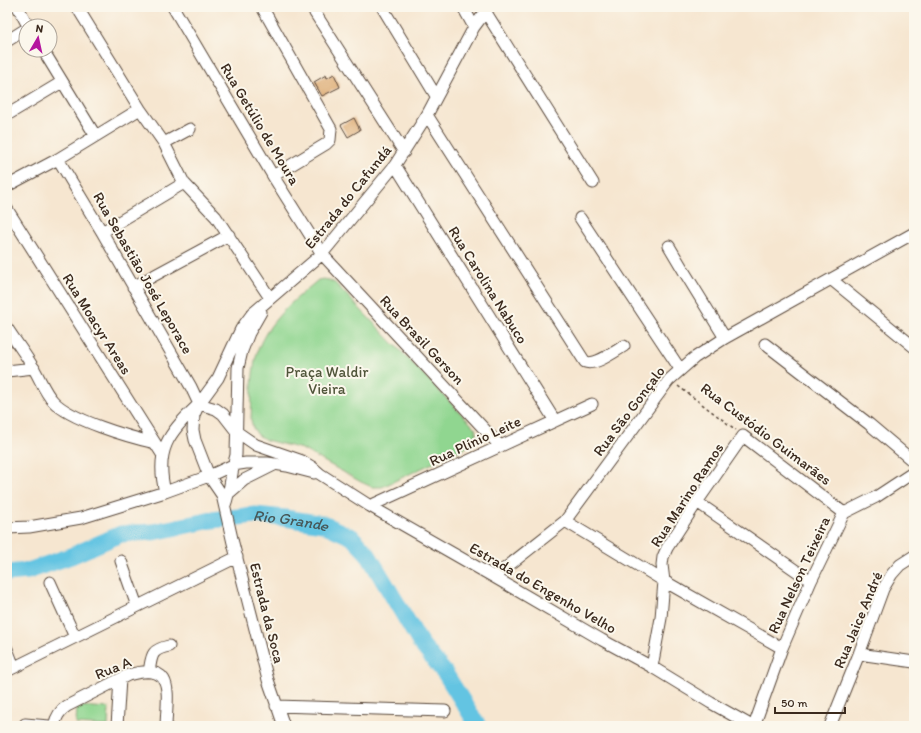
<svg xmlns="http://www.w3.org/2000/svg" width="921" height="733" font-family="Itim,sans-serif">
	<rect width="100%" height="100%" fill="#fbf7ec"/>
	<filter id="ink" filterUnits="userSpaceOnUse"><feTurbulence type="fractalNoise" baseFrequency=".025" numOctaves="2"/><feDisplacementMap in="SourceGraphic" scale="8" xChannelSelector="R" yChannelSelector="G"/><feConvolveMatrix kernelMatrix="1 2 1 2 8 2 1 2 1" color-interpolation-filters="sRGB"/></filter>
	<filter id="wash" filterUnits="userSpaceOnUse"><feTurbulence type="fractalNoise" baseFrequency=".012" numOctaves="4" result="noise"/><feDisplacementMap in="SourceGraphic" scale="16" xChannelSelector="R" yChannelSelector="G"/><feGaussianBlur stdDeviation="0.9" result="paint"/><feColorMatrix in="noise" values="0 0 0 0 0 0 0 0 0 0 0 0 0 0 0 0 0 1.4 0 .05"/><feComposite in="paint" operator="in"/></filter>
	<g filter="url(#wash)">
		<rect width="100%" height="100%" fill="#f6e6d0"/>
		<path fill="#90d690" stroke="#668057" d="M323,279L329,280L335,283L475,428C477,435 477,438 473,444L382,487H372L361,482L302,449L266,440L258,435L253,428L251,420C252,401 251,380 255,361C262,325 292,302 318,280Z
			M77,706L109,708L108,726L76,724Z"/>
		<g fill="none" stroke-linecap="round" stroke-linejoin="round">
			<path stroke="#63c4e2" stroke-width="17" id="s1" d="M7,573L28,571L71,556L121,534L153,532L212,520L255,515L285,518L323,524L352,537L367,553L421,644L445,673L478,726"/>
		</g>
		<g id="blocks">
			<path fill="#ddaa72" d="M334,74L340,87L322,96L314,82L326,75L327,78Z
				M354,118L360,130L348,137L341,125Z"/>
		</g>
	</g>
	<g filter="url(#ink)">
		<use href="#blocks" fill-opacity="0" stroke="#574639" stroke-width="1"/>
		<g fill="none" stroke-linecap="round" stroke-linejoin="round">
			<defs>
				<path id="minor" d="M18,7L28,26
					M77,7L140,109L164,143L184,183L216,217L270,298
					M173,7L273,176L322,254L500,446
					M262,7L331,129L330,140L326,144L273,176
					M313,7L315,13L404,152
					M382,7L436,96
					M463,7L474,27
					M485,11L593,183
					M7,41L26,29
					M43,50L95,135
					M7,115L62,82
					M427,115L585,362C595,366 614,352 624,346
					M164,143L190,129
					M58,159L102,232L191,387L199,404
					M395,165L555,421
					M7,186L58,159L140,109
					M7,209L162,454
					M580,218L680,369
					M102,232L184,183
					M669,246L685,273L725,338
					M832,280L914,347
					M133,287L229,235
					M7,328C16,342 26,355 34,369C40,379 45,393 53,401C70,420 129,437 155,443
					M765,344L869,424L914,462
					M7,371L34,368
					M199,404L216,409L223,414L237,432L256,445L302,461L312,467L320,474L370,506L494,577L602,640L652,667L711,703L752,726
					M165,492C155,451 168,433 197,406
					M229,493L244,480L276,464
					M697,502L811,581
					M225,505C231,489 231,472 236,455L238,368L242,351L249,333L261,312
					M370,506L592,404
					M565,521L664,581L782,648
					M7,528L29,527L81,518L165,492L209,476L233,465L246,463H268L287,466L314,473
					M121,561L137,606
					M494,577L565,521L669,380L694,358L725,338L914,233
					M50,582L75,637
					M7,649L14,667
					M859,654L914,662
					M652,667L661,618L664,581L662,565L663,557L667,548L697,502L743,436L844,513
					M7,671L237,557
					M149,672C152,656 150,650 169,646
					M276,706L445,711
					M25,724L49,726
					M54,726C56,717 59,711 67,706L128,675C176,661 167,693 166,726
					M117,726L120,679
					M284,726L268,680L233,543L222,495L209,476L195,440L193,430L194,415L199,404L218,378L241,329L252,314L322,254L395,165L427,115L474,27L489,7
					M754,726L782,648L811,581L844,513L876,497L914,472
					M830,726L859,654L883,589L892,574L900,565L914,556"/>
			</defs>
			<use href="#minor" stroke="#574639" stroke-width="13"/>
			<path stroke="#574639" stroke-width="1.5" stroke-dasharray="3 3" stroke-linecap="butt" d="M678,386L736,430"/>
			<use href="#minor" stroke="#fff" stroke-width="11"/>
		</g>
	</g>
	<g text-anchor="middle" dominant-baseline="central" stroke-width="4" stroke-linejoin="round" paint-order="stroke">
		<g font-size="15" fill="#3b2a1e" stroke="#fbf7ec">
			<text transform="translate(260 124) rotate(59)">Rua Getúlio de Moura</text>
			<text transform="translate(348 197) rotate(-51)">Estrada do Cafundá</text>
			<text transform="translate(143 273) rotate(60)">Rua Sebastião José Leporace</text>
			<text transform="translate(488 285) rotate(58)">Rua Carolina Nabuco</text>
			<text transform="translate(97 324) rotate(58)">Rua Moacyr Areas</text>
			<text transform="translate(422 340) rotate(47)">Rua Brasil Gerson</text>
			<text transform="translate(629 411) rotate(-53)">Rua São Gonçalo</text>
			<text transform="translate(766 434) rotate(37)">Rua Custódio Guimarães</text>
			<text transform="translate(475 441) rotate(-25)">Rua Plínio Leite</text>
			<text transform="translate(687 495) rotate(-57)">Rua Marino Ramos</text>
			<text transform="translate(799 575) rotate(-65)">Rua Nelson Teixeira</text>
			<text transform="translate(543 588) rotate(30)">Estrada do Engenho Velho</text>
			<text transform="translate(267 613) rotate(76)">Estrada da Soca</text>
			<text transform="translate(858 620) rotate(-67)">Rua Jaice André</text>
			<text transform="translate(113 668) rotate(-22)">Rua A</text>
		</g>
		<g font-size="15" fill="#50553a" stroke="#fbf7ec">
			<text x="327" y="372">Praça Waldir<tspan x="327" dy="17">Vieira</tspan></text>
		</g>
		<g font-size="16" font-style="italic" fill="#475859" stroke="#fbf7ec">
			<text stroke="none"><textPath href="#s1" startOffset="293">Rio Grande</textPath></text>
		</g>
	</g>
	<rect width="921" height="733" fill="none" stroke="#fbf7ec" stroke-width="24"/>
	<g transform="translate(38 38) rotate(9)"><circle r="19" fill="#fbf7ec" stroke="#aea59a"/>
	<path d="M0-3L7 15L0 10L-7 15Z" fill="#b5179e"/>
	<text y="-6" font-size="11" font-weight="bold" text-anchor="middle" fill="#3b2a1e">N</text>
	</g>
	<path d="M775 707v6h70v-6" fill="none" stroke="#3b2a1e" stroke-width="2"/>
	<text x="781" y="707" font-size="12" fill="#3b2a1e" stroke="#fbf7ec" stroke-width="3" paint-order="stroke">50 m</text>
</svg>
